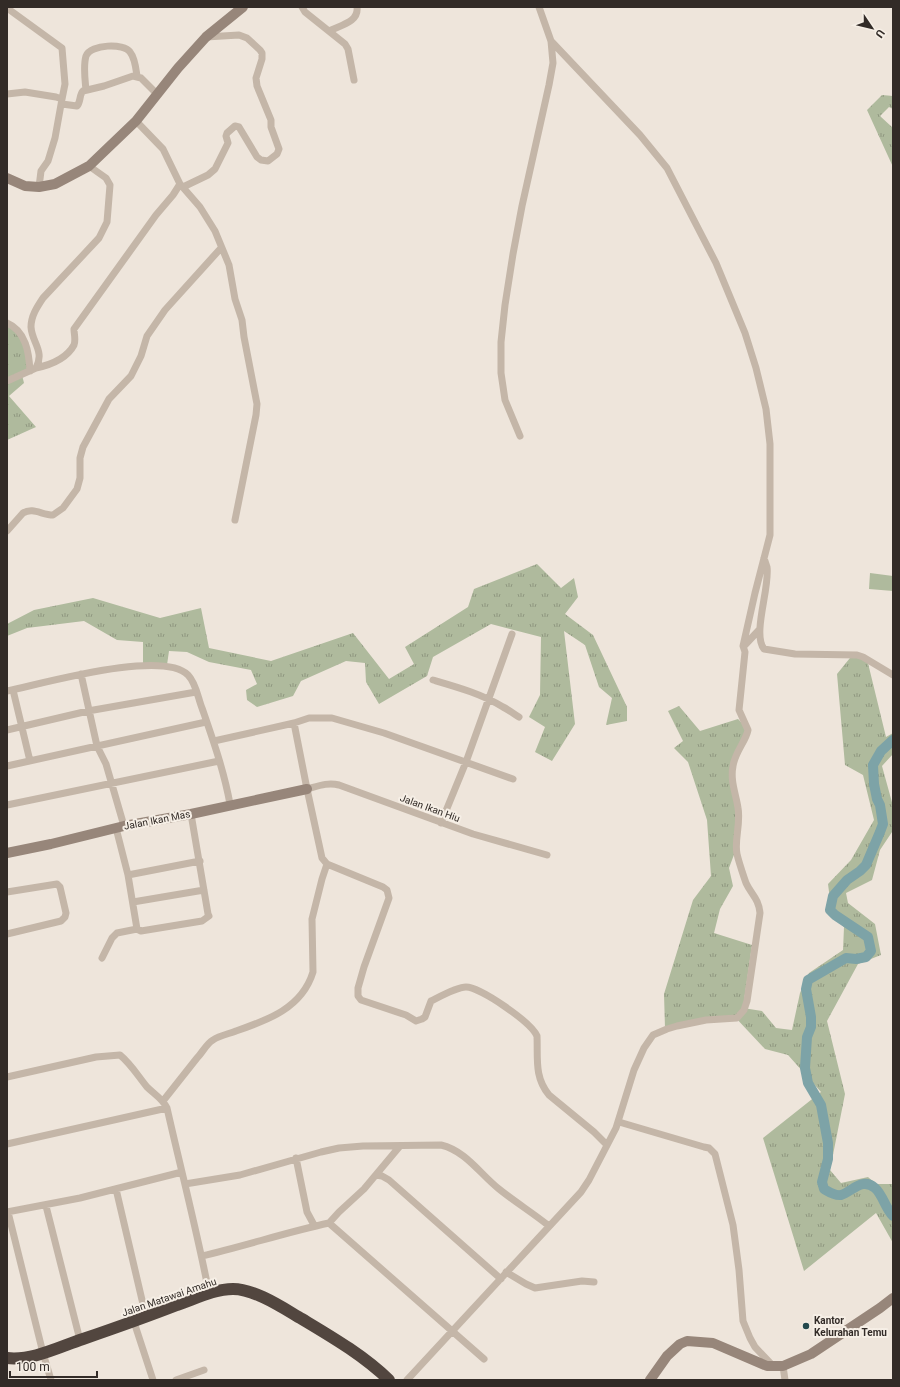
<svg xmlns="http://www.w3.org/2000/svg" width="900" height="1387" font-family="Roboto,sans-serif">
	<defs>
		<pattern id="grass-tufts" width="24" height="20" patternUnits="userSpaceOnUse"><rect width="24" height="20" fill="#afba9d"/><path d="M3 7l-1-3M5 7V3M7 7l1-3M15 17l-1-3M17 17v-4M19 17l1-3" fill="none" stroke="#8f9780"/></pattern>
	</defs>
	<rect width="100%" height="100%" fill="#eee5db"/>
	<path fill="url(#grass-tufts)" d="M882,95L893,96V109L889,107L880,116L893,128V167L867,110Z
		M7,324L18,332L29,358V372L22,375L24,383L9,396L36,427L7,440Z
		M537,564L561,588L574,578L578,597L565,614L593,635L627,707V721L606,725L612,698L599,687L585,645L564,631L575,724L552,761L535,752L545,727L529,717L540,695L541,637L491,624L433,657L427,676L379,704L366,682L365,663L346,661L301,681L293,696L257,707L247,700L246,690L257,684L251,670L209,662L187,652L169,651L167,665L143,663V642L117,640L84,621L27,628L7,636V624L34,610L93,598L160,618L201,608L209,648L271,661L353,633L389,679L414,664L405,647L468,607L474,589Z
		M854,653L866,655L886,737L893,733V754L882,766L893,806L892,832L880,850L872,880L846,893L848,903L875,924L881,955L858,964L827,1021L845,1094L830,1170L841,1183L868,1177L876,1184H893V1243L876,1213L804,1271L763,1138L821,1092L788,1055L765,1049L734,1016L665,1028L664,994L693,900L711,876L707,820L688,762L674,748L683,741L668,711L679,706L700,731L738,719L745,726L746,732L734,757L736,803L735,852L729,868L733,886L720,909L714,933L752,945L743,1008L762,1011L776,1028L792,1030L800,993L809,973L843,950L844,927L832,915L828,884L851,860L874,820L863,775L845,765L837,674Z"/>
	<path fill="#afba9d" d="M870,573L893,576V591L869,589Z"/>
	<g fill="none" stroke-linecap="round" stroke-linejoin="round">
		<path stroke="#7da3a7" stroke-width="10" d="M893,740L881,751L873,765L874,784L877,799L880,805L883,824L880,832L866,865L860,871L847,880L833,896L830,910L835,915L868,937L871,951L866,957L856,959L846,958L808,980L806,989L811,1017V1027L807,1037L805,1068L808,1083L821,1105L828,1143V1159L822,1182L824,1189C829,1192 835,1196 841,1195C853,1191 862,1177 875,1188C883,1195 885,1208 893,1216"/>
		<path stroke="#c4b6a8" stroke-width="7" d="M302,7L305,12L345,44L348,49L354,80
			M7,8L62,48L65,84L62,99
			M329,31C341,25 359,22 357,7
			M86,90C85,79 83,66 86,56C91,44 124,43 130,52C135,58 136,69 137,76
			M7,94L25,92L56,97L62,99L55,138L48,161L41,171L39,187
			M62,104L77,106C81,102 79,95 83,91L104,86L133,76L141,78L157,94
			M136,121L163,149L180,184L200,207L215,231L229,265L235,299L242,320L244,337L257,404L256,415L235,520
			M183,187L208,175L215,169L228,143L226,136L227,133L235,126L239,127L257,157L261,160L268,161L277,154L279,149L271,127V120L257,86L256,78L262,59V53L260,50L247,38L239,35L206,37
			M7,323C26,331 29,353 30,371
			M36,368C50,365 67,358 74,345C76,340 74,334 74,329L156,215L173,195L180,184
			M7,381L36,368C45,351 32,343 31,327C31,316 37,307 43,298L99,238L107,222L110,185L106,178L89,166
			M520,436L505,400L501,373V342L505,305L513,254L522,206L549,85L553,63L551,41L539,7
			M7,531L23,513C33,507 42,515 53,515L63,508L77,489L80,478V458L83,447L109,399L131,376L141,356L147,336L165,310L221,248
			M764,558C765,561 766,564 767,567C770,588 752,634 764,649L795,654L857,655L863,657L893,675
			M744,646L759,630
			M81,674L97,746L106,764L124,826
			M433,680C457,687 482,694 503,707C509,710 514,714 519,717
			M13,690L30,761
			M7,691C42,684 162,649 188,675C196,683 198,698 202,708C213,740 224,771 230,804
			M294,723L307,789L322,858L327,864L383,887L387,890L389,898L364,967L358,988V996L361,1000L406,1015L416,1021L422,1019L425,1017L431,1001C439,997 457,987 466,987C480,987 531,1022 537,1036C538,1058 534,1077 549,1095L594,1132L607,1145
			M7,730L88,711L196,692
			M214,741L294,723L309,718H332L384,733L513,779
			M7,766L206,722
			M307,789C318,786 328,782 339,785L473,834L547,855
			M7,805L219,761
			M441,823L466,762L512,634
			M116,828L128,875L137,929L141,931L202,921L209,916L208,914L191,814
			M128,875L200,861
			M7,892L57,884L60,887L66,913L65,917L61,921L7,934
			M133,902L204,890
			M102,958L112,938L117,933L137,929
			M7,1077L96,1057L120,1055C131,1064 138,1076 147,1087C154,1094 163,1099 167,1108C181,1170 197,1231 209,1293
			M163,1101C174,1087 186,1072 197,1058C203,1052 206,1044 213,1040C220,1035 229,1034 236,1031C268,1020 302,1008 313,972L312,919L322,879L327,864
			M619,1122L704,1147L709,1148L715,1154L733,1225L739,1270L743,1321L750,1338L755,1347L773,1366
			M7,1144L167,1108
			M296,1158L307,1212L314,1225
			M376,1175L382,1176L389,1180L501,1279
			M185,1184L240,1175L321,1152L339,1148L363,1146L441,1145C466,1151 480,1174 499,1189C515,1202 533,1213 549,1226
			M116,1189L146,1317
			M46,1206L80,1340
			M7,1212L80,1198L182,1172
			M8,1212L43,1353L51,1380
			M329,1223L339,1212L364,1189L400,1146
			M202,1256C245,1246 287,1232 329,1223L484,1359
			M506,1272L526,1284L535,1288L582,1281L594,1282
			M134,1322L153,1380
			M783,1366L785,1380
			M176,1380L204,1370
			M407,1380L581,1192L589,1180L616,1128L634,1070L644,1048L653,1035L667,1029L677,1026L706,1020L737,1018L744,1010L747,1001L760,913C759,899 751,894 746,883C743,874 739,863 737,854C734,841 741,823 738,808C736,794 730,781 733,766C735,752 746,741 748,730L739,710L745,652L743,646L755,593L770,535V444L766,409L756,368L745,333L716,263L667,168L640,135L551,41"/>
		<path stroke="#97867a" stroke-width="10" d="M7,178L25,186L39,187L55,184L89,166L136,121L178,68L206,37L243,7
			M7,853L51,844L124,826L191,814L307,789
			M650,1380L667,1356L680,1344L687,1341L713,1343L767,1366H783L811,1354L880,1308L893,1298"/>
		<path stroke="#52463f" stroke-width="12" d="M7,1358C32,1361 59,1347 83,1339C115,1328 146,1317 177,1305C195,1299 214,1289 233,1289C255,1289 283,1308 302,1319C332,1337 363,1355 389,1380"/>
	</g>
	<circle fill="#23494d" stroke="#f6efe6" stroke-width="1.5" cx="806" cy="1326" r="4"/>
	<g text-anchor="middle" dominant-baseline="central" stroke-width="4" stroke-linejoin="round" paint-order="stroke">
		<g font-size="10" fill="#322b27" stroke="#f6efe6">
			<text transform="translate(430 808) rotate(20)">Jalan Ikan Hiu</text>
			<text transform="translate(157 820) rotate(-11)">Jalan Ikan Mas</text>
			<text transform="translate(169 1297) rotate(-19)">Jalan Matawai Amahu</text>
		</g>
		<g font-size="10" font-weight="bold" fill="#322b27" stroke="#f6efe6" text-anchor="start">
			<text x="814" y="1320">Kantor<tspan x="814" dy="12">Kelurahan Temu</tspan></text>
		</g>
	</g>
	<rect width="900" height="1387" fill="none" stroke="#322b27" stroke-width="16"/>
	<g transform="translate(872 28) rotate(125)" stroke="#f6efe6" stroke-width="3" paint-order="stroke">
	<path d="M0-3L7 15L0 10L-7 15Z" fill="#322b27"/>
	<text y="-6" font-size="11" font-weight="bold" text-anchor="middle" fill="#322b27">U</text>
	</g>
	<path d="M10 1371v6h87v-6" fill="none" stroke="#322b27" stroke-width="2"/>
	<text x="16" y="1371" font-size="12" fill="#322b27" stroke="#f6efe6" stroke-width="3" paint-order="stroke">100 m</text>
</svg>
